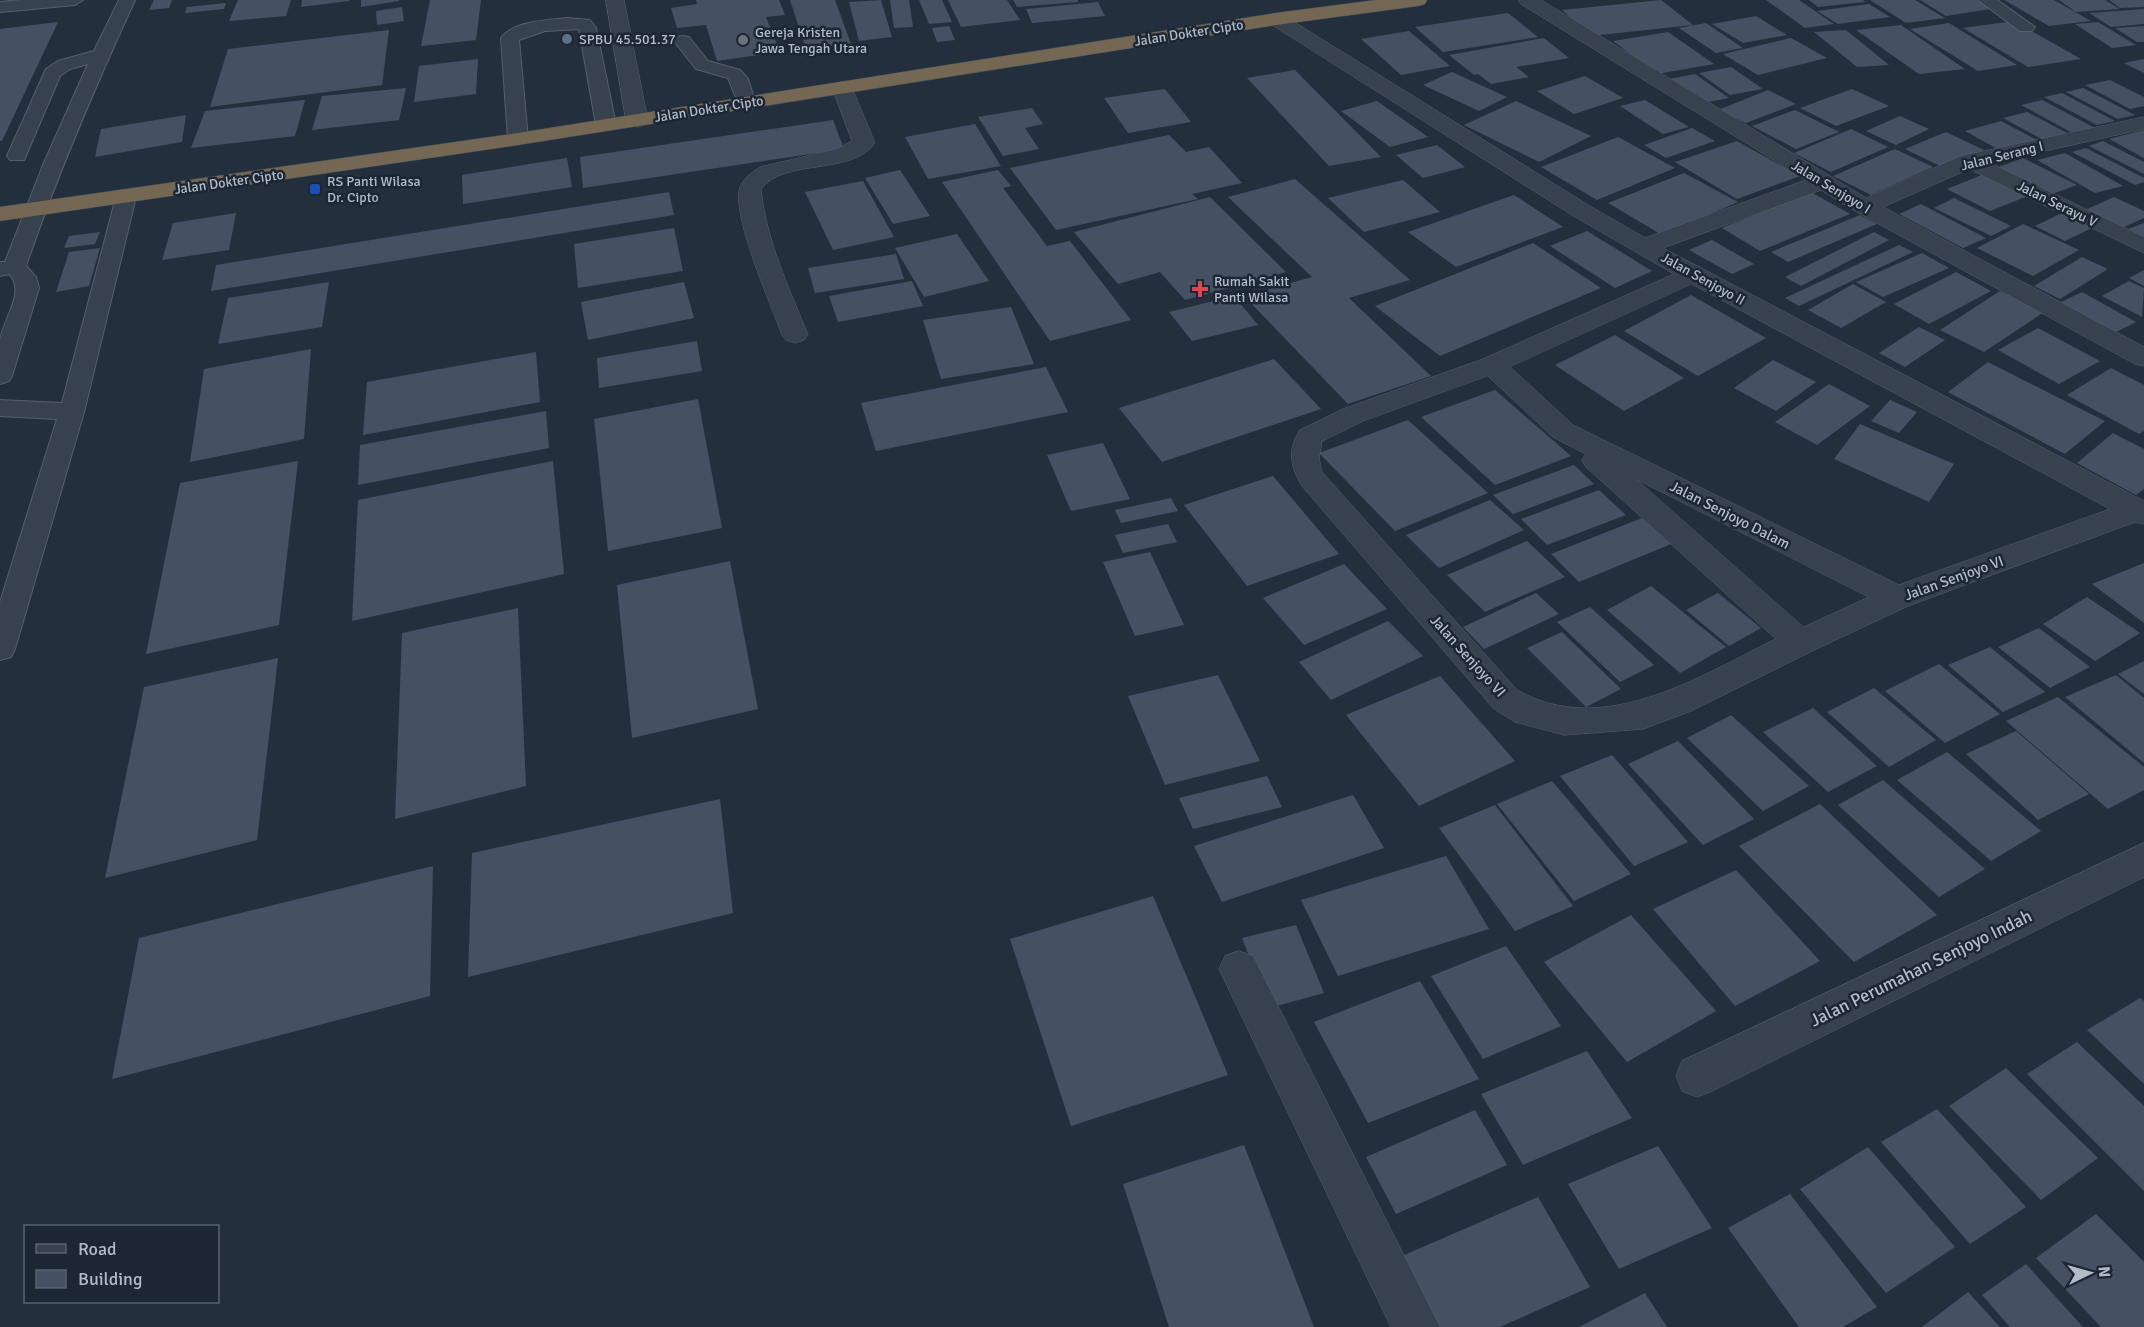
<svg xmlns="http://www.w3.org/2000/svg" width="2144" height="1327" font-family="Signika,sans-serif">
	<rect width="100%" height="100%" fill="#242f3e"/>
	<path fill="#455162" d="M154,0H172L169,8L149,10Z
		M238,0H291L286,16L229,21Z
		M302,0H349V1L301,7Z
		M361,0H399V1L361,7Z
		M430,0H481L476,40L421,46Z
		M696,0H779L785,15L766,17L780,52L717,61L706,25L677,28L671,8L697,4Z
		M790,0H835L851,44L806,49Z
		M881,0L892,37L859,41L849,2Z
		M890,0H909L913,27L894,28Z
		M919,0H942L952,22L929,24Z
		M948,0H1007L1020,20L961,27Z
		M1013,0H1078V2L1017,7Z
		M1661,0L1693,25L1591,36L1562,10Z
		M1766,0H1799L1834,24L1805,28Z
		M1809,0H1863L1865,2L1818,7Z
		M1870,0H1915L1945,18L1906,23Z
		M1920,0H1982L1997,8L1946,16Z
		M2004,0H2054L2091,21L2049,26Z
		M2059,0H2105L2120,9L2076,12Z
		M2109,0H2144V7L2120,8Z
		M1098,2L1105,16L1032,23L1026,9Z
		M226,3L224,9L185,13L187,7Z
		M1869,4L1890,17L1838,24L1817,11Z
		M402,7L404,21L377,25L376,11Z
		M2144,9V24L2111,27L2089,13Z
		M1508,13L1538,37L1443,52L1415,27Z
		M1756,16L1787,35L1743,43L1712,24Z
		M2014,21L2081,59L2028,67L1963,28Z
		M58,22L2,141H0V29Z
		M2098,22L2136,45L2112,48L2075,24Z
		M1706,23L1743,48L1716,53L1679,28Z
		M1949,23L2017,65L1978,71L1910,29Z
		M1901,25L1965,69L1919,74L1856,30Z
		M949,26L955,40L937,42L932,28Z
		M2144,26V42H2137L2115,28Z
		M389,30L382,85L210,107L228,49Z
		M1846,30L1889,65L1857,67L1814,32Z
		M1409,31L1450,66L1401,75L1361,39Z
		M1668,32L1714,64L1657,74L1613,41Z
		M1544,38L1569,58L1516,67L1529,77L1491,84L1478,74L1474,75L1449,55Z
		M1791,38L1827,58L1758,75L1723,54Z
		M478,59L476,94L414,102L419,66Z
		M2144,59V73L2124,63Z
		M1731,67L1763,89L1730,95L1699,73Z
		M1295,70L1381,157L1329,166L1247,78Z
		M1452,72L1507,97L1479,111L1423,85Z
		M1695,74L1729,98L1702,103L1669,79Z
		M1585,76L1623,98L1574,114L1537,91Z
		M2110,80L2144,97V106L2130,109L2085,85Z
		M406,88L399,120L312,130L322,96Z
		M2083,88L2135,115L2118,119L2066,92Z
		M1165,89L1191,122L1128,133L1104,98Z
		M1852,89L1889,106L1836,126L1800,108Z
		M1768,90L1796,104L1746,123L1718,110Z
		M2062,93L2115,121L2097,125L2044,97Z
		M305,100L295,136L191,148L205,111Z
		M1645,100L1689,127L1663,134L1620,106Z
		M2042,100L2099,130L2078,136L2021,105Z
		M1377,101L1428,137L1390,147L1341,111Z
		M1516,101L1591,136L1539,162L1464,125Z
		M1032,108L1043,124L1025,128L1039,149L1003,156L978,117Z
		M1795,110L1839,132L1796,149L1752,126Z
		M2027,112L2071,135L2047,142L2003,118Z
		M186,115L182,142L95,157L101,129Z
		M1900,116L1929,129L1896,145L1866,131Z
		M833,120L844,149L583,188L580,157Z
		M2001,121L2037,140L2001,151L1965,131Z
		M975,124L1001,166L928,179L905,137Z
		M1692,128L1715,141L1666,158L1644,145Z
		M1851,129L1888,147L1831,172L1794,153Z
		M2144,130V158L2109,139Z
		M1946,132L1984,150L1942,167L1905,149Z
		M1169,135L1186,152L1209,147L1242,183L1192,194L1198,199L1056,230L1010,168Z
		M1618,137L1675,168L1597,200L1541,167Z
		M1737,141L1800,176L1737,199L1675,162Z
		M2103,141L2144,162V174L2089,146Z
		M1437,145L1465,167L1423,178L1396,155Z
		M2086,148L2144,178V182L2135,185L2072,152Z
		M1895,149L1933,167L1871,195L1833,176Z
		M2065,153L2123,186L2095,193L2037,160Z
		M567,158L572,187L463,204L462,175Z
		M2023,158L2077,185L2049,195L1996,168Z
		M900,170L930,216L893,224L865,178Z
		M998,170L1011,186L1003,188L1047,246L1070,241L1131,320L1050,341L942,182Z
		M1989,172L2033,194L1990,211L1947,189Z
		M1684,173L1738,202L1662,235L1608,203Z
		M1295,179L1410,280L1349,298L1431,376L1348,404L1244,296L1312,277L1228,197Z
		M1403,180L1440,212L1364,232L1328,198Z
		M863,181L894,237L833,250L805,192Z
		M669,192L674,215L211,291L216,265Z
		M1811,192L1850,214L1760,251L1722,228Z
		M1514,195L1563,227L1456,267L1408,232Z
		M1210,197L1286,272L1185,300L1160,272L1118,284L1074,232Z
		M2114,197L2144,211V218L2122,228L2085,210Z
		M1954,198L2011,226L1991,236L1934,208Z
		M1921,204L1986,238L1963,248L1899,214Z
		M2066,211L2096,226L2065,241L2035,226Z
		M236,213L229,250L162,260L173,223Z
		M1860,215L1877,224L1788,262L1771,252Z
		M2144,223V240L2126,230Z
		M2023,224L2079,250L2033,276L1977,248Z
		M674,228L683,271L578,288L574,244Z
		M1587,231L1652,271L1615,288L1550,246Z
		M100,232L95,244L64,248L69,236Z
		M1874,232L1889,240L1801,286L1785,277Z
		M957,234L989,281L924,297L895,248Z
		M1712,240L1754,264L1732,274L1689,250Z
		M1533,243L1601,288L1440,356L1375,306Z
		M1899,245L1913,252L1799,306L1785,298Z
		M100,248L89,286L56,292L69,252Z
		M1922,253L1949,268L1883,297L1856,282Z
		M896,254L904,279L815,293L808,268Z
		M2082,257L2108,269L2060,299L2034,286Z
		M2144,270V286L2129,278Z
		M1956,272L1991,291L1929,324L1894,304Z
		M912,281L923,306L838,322L829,296Z
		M2129,281L2144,288L2142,317L2102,296Z
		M329,282L322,327L218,344L228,298Z
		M684,282L694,318L588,340L581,302Z
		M1853,284L1886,302L1841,328L1808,310Z
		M2000,291L2044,312L1984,352L1940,330Z
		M2082,292L2136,322L2112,334L2057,304Z
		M1691,295L1766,338L1698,376L1624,331Z
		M1234,296L1258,325L1192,341L1169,312Z
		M1011,307L1034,364L941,379L923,320Z
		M1919,327L1945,340L1905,367L1879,353Z
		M2038,328L2100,361L2059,384L1998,350Z
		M1615,335L1684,378L1624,411L1555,365Z
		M697,341L702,371L599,388L597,358Z
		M311,349L304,439L190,462L204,369Z
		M536,352L540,402L363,435L367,382Z
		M1274,359L1321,409L1162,462L1119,408Z
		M1773,360L1816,382L1776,411L1734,388Z
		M1988,362L2049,393L2105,421L2065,454L1948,392Z
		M1046,367L1068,412L876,451L861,403Z
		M2111,368L2144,385V431L2139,434L2067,395Z
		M1829,384L1870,406L1817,445L1775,422Z
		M1495,390L1571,456L1495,485L1421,417Z
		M698,399L722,528L608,551L594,419Z
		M1890,400L1917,412L1899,433L1871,421Z
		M546,411L549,448L358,485L360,445Z
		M1408,420L1488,493L1395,531L1319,453Z
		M1860,424L1954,464L1929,502L1834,459Z
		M2113,433L2144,449V489L2136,495L2077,463Z
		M1103,443L1130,499L1071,511L1047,455Z
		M298,461L279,625L146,654L180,483Z
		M553,461L564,574L352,621L358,500Z
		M1574,465L1594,484L1513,514L1493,495Z
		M1273,476L1339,554L1247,586L1184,505Z
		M1599,490L1626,515L1547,545L1521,519Z
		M1171,498L1178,511L1121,523L1115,510Z
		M1490,500L1524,530L1439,568L1406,535Z
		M1642,518L1671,544L1579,582L1551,554Z
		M1168,524L1177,542L1123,553L1115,535Z
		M1527,541L1565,577L1485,612L1447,575Z
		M1150,552L1184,625L1135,636L1103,562Z
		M730,561L758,709L632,738L617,585Z
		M2144,563V623L2092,584Z
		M1344,564L1387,609L1304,645L1263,598Z
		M1651,586L1726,647L1680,673L1607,610Z
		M1536,593L1559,614L1484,649L1463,627Z
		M1718,593L1761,628L1729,646L1686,610Z
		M2087,597L2140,633L2095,661L2043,624Z
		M1590,607L1654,665L1620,682L1557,622Z
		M518,608L526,786L395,819L402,633Z
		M1388,621L1423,656L1331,700L1299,662Z
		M2039,628L2090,667L2050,688L1998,647Z
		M1562,632L1621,689L1586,707L1527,648Z
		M1990,647L2045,692L2003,712L1948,665Z
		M278,658L257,840L105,878L144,687Z
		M2144,661V694L2118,674Z
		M1939,664L2000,714L1945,743L1885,691Z
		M1218,675L1260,761L1165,785L1128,696Z
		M2116,675L2144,698V763L2065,697Z
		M1440,676L1515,761L1419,806L1346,715Z
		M1874,688L1936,740L1889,767L1827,712Z
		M2058,697L2144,767V790L2108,809L2006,721Z
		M1813,708L1877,766L1828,792L1763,732Z
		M1731,715L1809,786L1763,811L1687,738Z
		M2016,731L2089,794L2038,820L1966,754Z
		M1678,741L1754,819L1703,845L1628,764Z
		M1947,752L2041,831L1991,861L1897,780Z
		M1612,755L1688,842L1634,866L1560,776Z
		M1267,776L1282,807L1193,829L1179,798Z
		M1883,780L1985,869L1939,897L1838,805Z
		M1552,781L1631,874L1574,901L1497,804Z
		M1353,795L1384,848L1222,902L1194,846Z
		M720,799L733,913L468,977L472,853Z
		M1820,804L1937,915L1854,962L1739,846Z
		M1495,805L1573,906L1515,931L1439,828Z
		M1446,856L1489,929L1338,976L1301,900Z
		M433,866L430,996L112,1079L139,938Z
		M1736,870L1820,961L1735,1006L1653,909Z
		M1153,896L1228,1075L1071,1126L1010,939Z
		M1631,915L1716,1011L1627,1062L1544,962Z
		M1296,925L1324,993L1269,1008L1242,938Z
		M1506,946L1561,1026L1483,1059L1431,976Z
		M1420,981L1479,1079L1368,1123L1314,1022Z
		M2140,998L2144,1001V1084L2087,1030Z
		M2077,1042L2144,1106V1191L2027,1074Z
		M1587,1051L1632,1118L1523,1165L1481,1094Z
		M2006,1068L2098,1158L2041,1200L1949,1106Z
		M1937,1109L2026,1207L1970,1244L1881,1142Z
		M1475,1110L1507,1165L1396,1214L1366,1157Z
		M1244,1145L1314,1327H1169L1123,1184Z
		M1658,1146L1712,1228L1619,1269L1568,1184Z
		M1868,1147L1955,1247L1886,1293L1800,1189Z
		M1790,1194L1877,1307L1843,1327H1799L1728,1228Z
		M1538,1197L1590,1287L1500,1327H1438L1402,1256Z
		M2096,1214L2144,1262V1327H2101L2036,1258Z
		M2026,1264L2083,1327H2010L1982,1295Z
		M1968,1292L2000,1327H1922Z
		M1645,1293L1667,1327H1579Z"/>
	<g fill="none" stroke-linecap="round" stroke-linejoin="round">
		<defs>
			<path id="lane" d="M21,0H83L75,5L0,12V2Z
				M119,0H135C95,87 57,175 26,266L36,277L39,288L12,376L9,381L0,384C0,369 0,355 0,341C2,321 27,291 9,274L0,276V262H5L43,165L88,64L70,69L60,76L24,160H10L7,156L46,69L58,61L94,51Z
				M1978,0H1997L2035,27L2032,31H2020Z
				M567,18L590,20L596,28L616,125L613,129H599L596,125L579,29L545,31L519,40L528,139L525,143H511L508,139L501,38C514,21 547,20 567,18Z
				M683,36L689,37L708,61L740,70L748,79L756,104L754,108H740L728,78L696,69L674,41L677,37Z
				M126,191L133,193L136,197L84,412L15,649L11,657L0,660V602L57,419L0,416V400L62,403L116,197L119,193Z"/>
			<path id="street" d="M606,0H624L648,121L644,125L637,127L630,125L626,121Z
				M1519,0H1541L1866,198L1961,156L2144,117V129L1990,163L2144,237V253L1969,169L1883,207L2144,347V366L2135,364L1857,212L1821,190L1663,248L2144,501V524L2135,522L1908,606L1812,651L1691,711L1643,729L1564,735L1515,722L1493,708L1302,486C1290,466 1287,450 1300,430L1343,409L1483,359L1674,274L1572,215L1269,23L1267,19L1269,15H1283L1588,205L1645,238L1806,180L1521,4ZM1692,284L2110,509L1899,585L1573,425L1510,367ZM1488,376L1553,437L1586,454L1582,460L1586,467L1776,639C1698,677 1603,739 1517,690L1322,472L1319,458L1322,441L1363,421ZM1636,479L1869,597L1804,627Z
				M842,82L849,84L852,88L875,143C852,176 783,158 761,189C766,240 789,288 808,335L804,340L795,343L786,340L782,335C770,302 735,224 739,191C740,181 752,172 760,167L837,149L852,141L832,88L835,84Z
				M2144,843V877L1712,1091L1697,1097L1682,1091L1676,1076L1682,1061Z
				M1239,951L1253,956L1440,1327H1391L1219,969L1225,956Z"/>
			<path id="highway" d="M1376,0H1427L1425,4L1418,6L1276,25L518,145L0,221V207L518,133L1276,13Z"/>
		</defs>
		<use href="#lane" stroke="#565f6c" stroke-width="2"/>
		<use href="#street" stroke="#565f6c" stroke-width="1"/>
		<use href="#highway" stroke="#434c59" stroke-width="1"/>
		<use href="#lane" fill="#38414e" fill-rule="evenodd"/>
		<use href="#street" fill="#38414e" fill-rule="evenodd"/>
		<use href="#highway" fill="#746855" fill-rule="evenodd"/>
	</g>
	<circle fill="#5c6f8a" stroke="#1d2633" stroke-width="2" cx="567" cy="39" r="6"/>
	<circle fill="#6b7280" stroke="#1d2633" stroke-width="2" cx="743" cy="40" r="6"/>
	<rect fill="#1a4fb4" stroke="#1d2633" stroke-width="2" x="309" y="183" width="12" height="12" rx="3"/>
	<path fill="#e0444e" stroke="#1d2633" stroke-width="2" d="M1197 280h6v6h6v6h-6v6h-6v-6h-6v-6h6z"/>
	<g text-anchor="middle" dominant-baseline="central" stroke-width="5" stroke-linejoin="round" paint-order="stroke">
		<g font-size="14" fill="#b4bcc9" stroke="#1d2633" text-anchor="start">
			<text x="755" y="32">Gereja Kristen<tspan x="755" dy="16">Jawa Tengah Utara</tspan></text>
			<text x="579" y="39">SPBU 45.501.37</text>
			<text x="327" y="181">RS Panti Wilasa<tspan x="327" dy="16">Dr. Cipto</tspan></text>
			<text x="1214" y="281">Rumah Sakit<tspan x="1214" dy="16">Panti Wilasa</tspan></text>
		</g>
		<g font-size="14" fill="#b4bcc9" stroke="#1d2633">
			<text transform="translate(1189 33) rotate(-9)">Jalan Dokter Cipto</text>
			<text transform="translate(709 109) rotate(-9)">Jalan Dokter Cipto</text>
			<text transform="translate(2002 156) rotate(-14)">Jalan Serang I</text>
			<text transform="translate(229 182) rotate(-8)">Jalan Dokter Cipto</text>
			<text transform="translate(1831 187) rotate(31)">Jalan Senjoyo I</text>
			<text transform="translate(2057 204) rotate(26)">Jalan Serayu V</text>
			<text transform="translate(1703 279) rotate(29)">Jalan Senjoyo II</text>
		</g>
		<g font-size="15" fill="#b4bcc9" stroke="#1d2633">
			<text transform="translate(1730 515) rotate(27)">Jalan Senjoyo Dalam</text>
			<text transform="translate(1954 578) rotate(-20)">Jalan Senjoyo VI</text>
			<text transform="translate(1468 656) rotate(48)">Jalan Senjoyo VI</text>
		</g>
		<g font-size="18" fill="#b4bcc9" stroke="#1d2633">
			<text transform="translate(1921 968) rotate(-26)">Jalan Perumahan Senjoyo Indah</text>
		</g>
	</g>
	<rect x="24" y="1225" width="195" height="78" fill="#1d2633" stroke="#59626f" stroke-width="1.5"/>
	<rect x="36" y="1244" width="30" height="9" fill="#38414e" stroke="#59626f" stroke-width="1.5"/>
	<text x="78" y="1255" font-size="18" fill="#b4bcc9">Road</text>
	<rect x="36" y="1270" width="30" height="18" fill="#455162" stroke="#59626f" stroke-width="1.5"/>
	<text x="78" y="1285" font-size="18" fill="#b4bcc9">Building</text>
	<g transform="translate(2090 1273) rotate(85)" stroke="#1d2633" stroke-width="4.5" paint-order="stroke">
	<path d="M0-4.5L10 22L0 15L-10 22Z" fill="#b4bcc9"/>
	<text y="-9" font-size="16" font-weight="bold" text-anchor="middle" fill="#b4bcc9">N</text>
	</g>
</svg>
